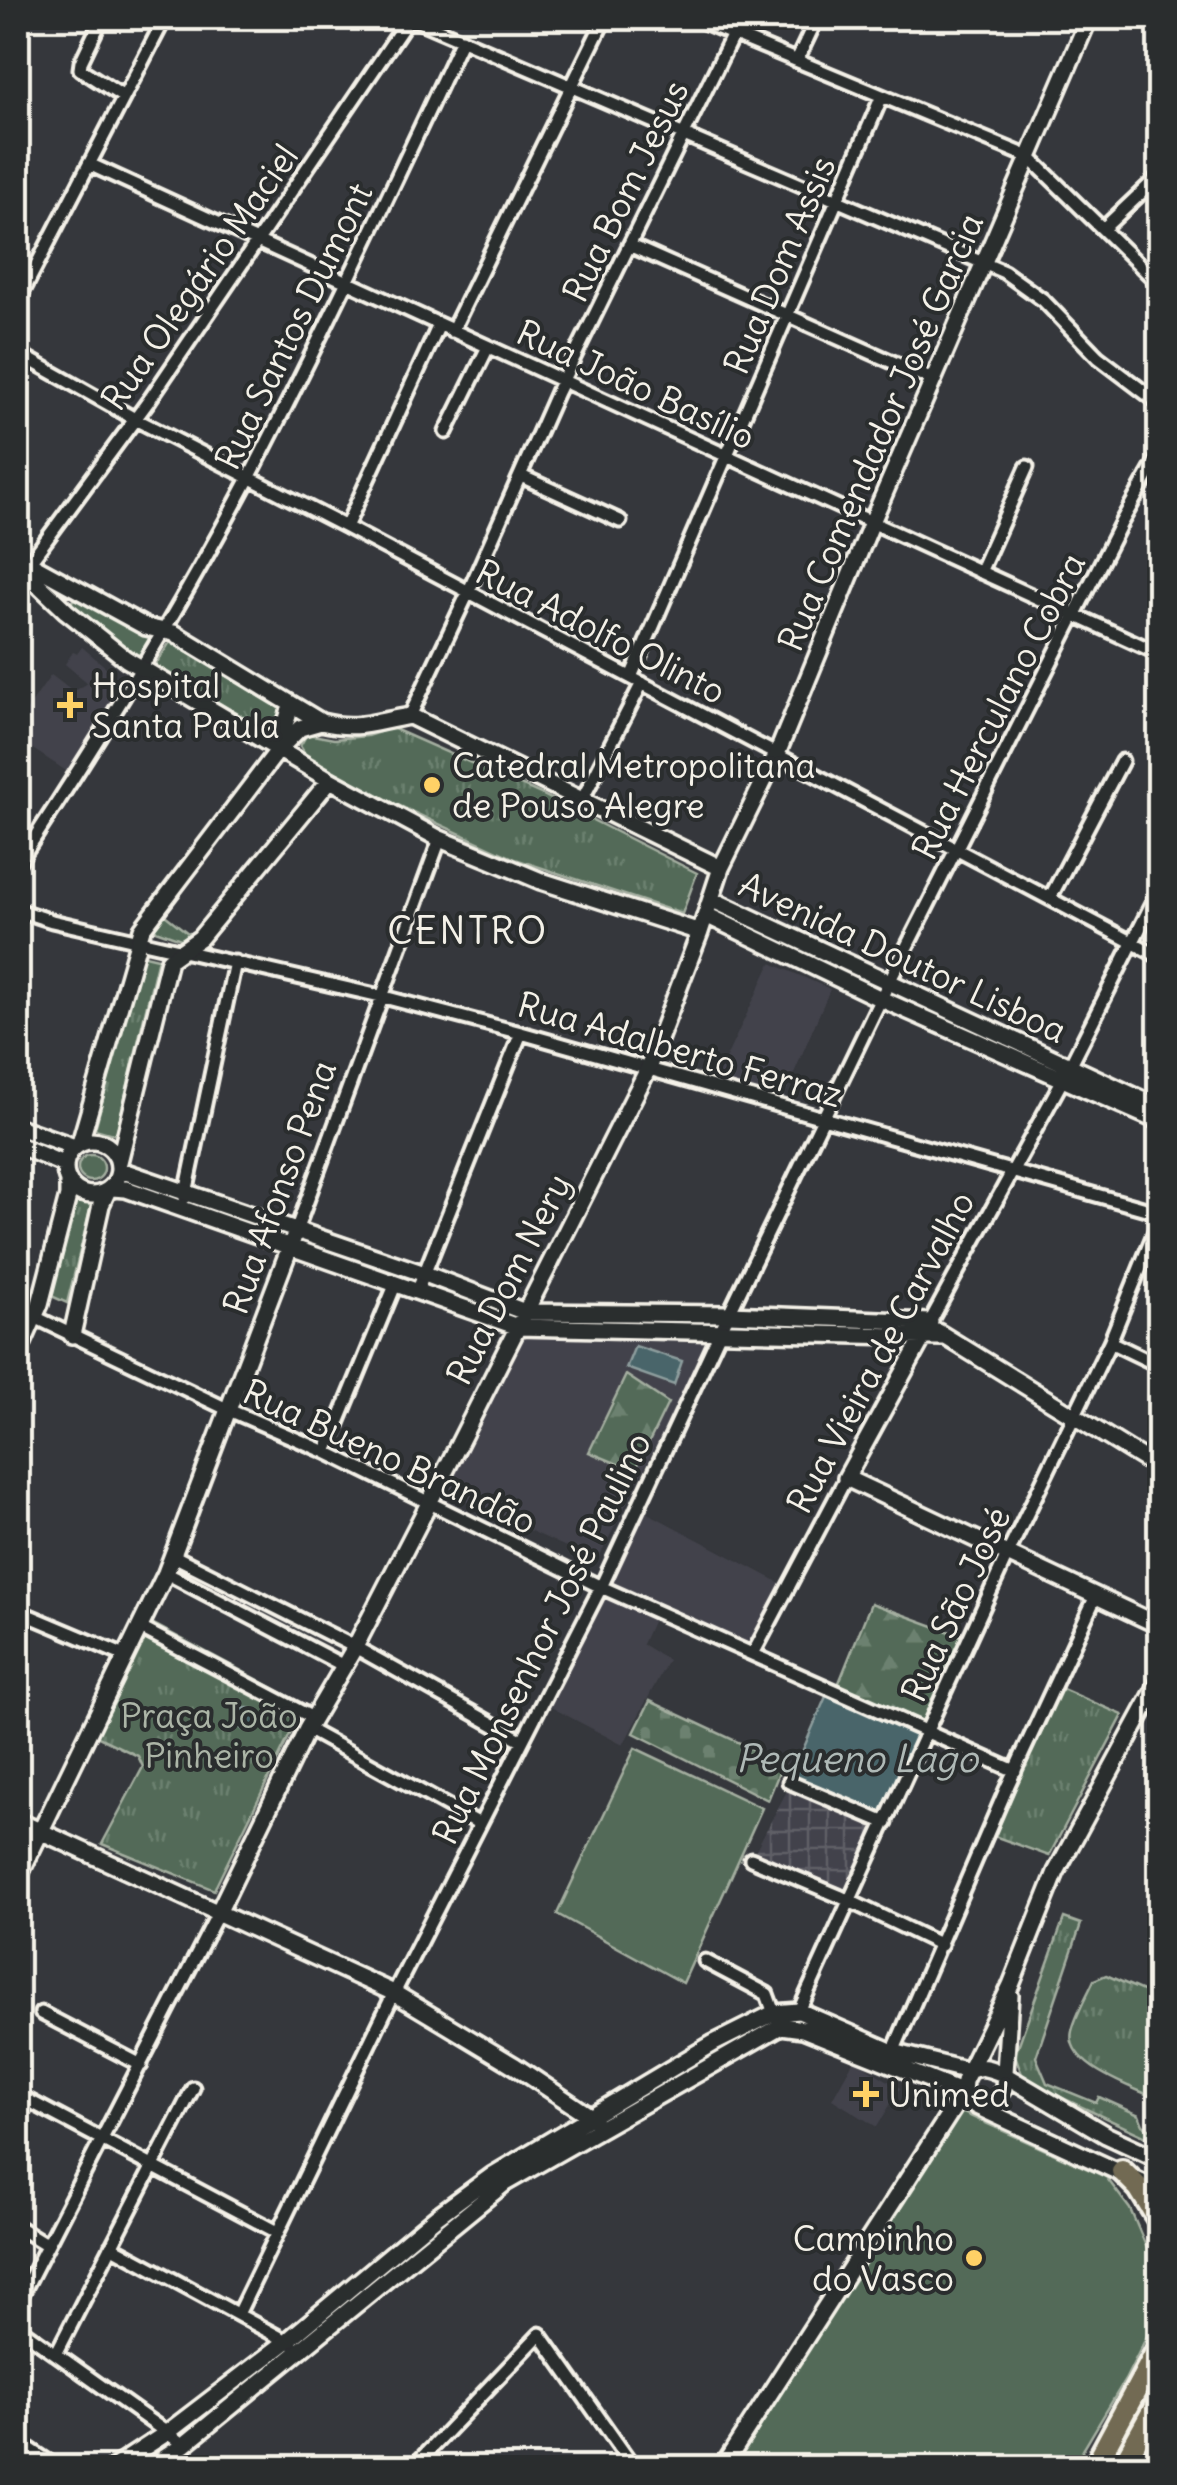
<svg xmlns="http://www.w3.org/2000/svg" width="1177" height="2485" font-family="Delius,sans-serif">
	<defs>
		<pattern id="industrial-grid" width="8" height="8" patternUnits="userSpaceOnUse" patternTransform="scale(2.5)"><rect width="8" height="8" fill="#43434c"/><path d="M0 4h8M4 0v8" fill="none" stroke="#5f5f66"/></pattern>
		<pattern id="forest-firs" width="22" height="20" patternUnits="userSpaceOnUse" patternTransform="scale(2.5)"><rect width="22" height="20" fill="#536b58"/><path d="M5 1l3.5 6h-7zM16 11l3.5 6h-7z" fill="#6c8170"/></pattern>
		<pattern id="cemetery-stones" width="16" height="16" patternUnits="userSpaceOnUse" patternTransform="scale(2.5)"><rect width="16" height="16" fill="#536b58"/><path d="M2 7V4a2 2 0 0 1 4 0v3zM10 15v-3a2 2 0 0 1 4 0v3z" fill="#6c8170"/></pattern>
		<pattern id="park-tufts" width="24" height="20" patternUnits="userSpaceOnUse" patternTransform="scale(2.5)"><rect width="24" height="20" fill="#536b58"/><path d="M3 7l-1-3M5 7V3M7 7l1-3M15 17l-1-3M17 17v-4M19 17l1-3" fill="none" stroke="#6c8170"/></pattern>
	</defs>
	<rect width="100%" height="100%" fill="#35373c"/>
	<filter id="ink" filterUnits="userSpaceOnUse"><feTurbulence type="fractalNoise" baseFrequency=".01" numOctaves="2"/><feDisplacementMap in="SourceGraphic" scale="20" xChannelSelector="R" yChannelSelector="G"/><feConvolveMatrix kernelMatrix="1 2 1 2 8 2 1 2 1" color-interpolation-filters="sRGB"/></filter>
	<g filter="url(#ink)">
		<path fill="#43434c" d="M82,647L121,680L74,776L19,740L26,728L22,717L51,675L73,692L88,683L65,664L73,652L77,654Z
			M771,963L830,989L782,1101L715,1081Z
			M524,1330L706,1335L709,1342L597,1561L439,1489Z
			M642,1510L784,1585L749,1646L613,1582Z
			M606,1594L654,1617L642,1644L668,1660L623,1745L549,1706Z
			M854,2060L900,2088L877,2127L832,2099Z"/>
		<path fill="url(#industrial-grid)" d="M788,1789L879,1826L851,1901L751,1859Z"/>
		<path fill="#536b58" stroke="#a4aea0" stroke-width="2.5" d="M635,1748L762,1808L683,1983L557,1914Z
			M959,2111L1106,2177L1130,2209L1152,2260L1150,2330L1125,2380L1073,2467L734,2468Z"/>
		<path fill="url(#forest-firs)" stroke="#a4aea0" stroke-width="2.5" d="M626,1375L668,1403L635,1471L589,1452Z
			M871,1603L964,1637L925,1726L838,1685Z"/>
		<path fill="url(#cemetery-stones)" stroke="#a4aea0" stroke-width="2.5" d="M650,1701L783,1763L768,1800L634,1733Z"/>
		<path fill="url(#park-tufts)" stroke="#a4aea0" stroke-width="2.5" d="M79,595L155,637L138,662L71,609L72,601Z
			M170,642L283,710L275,730L263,734L154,667Z
			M392,728L541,794L697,873L682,914L515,859L367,791L306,755L300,746L307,734L334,739L367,736Z
			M161,912L193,937L189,942L150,928Z
			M141,954L158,958L116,1135L95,1129Z
			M78 1168a13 13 0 1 1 26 0a13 13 0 1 1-26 0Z
			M74,1198L92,1203L67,1303L47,1294Z
			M150,1622L296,1700L300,1714L214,1890L102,1844L143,1767L138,1756L92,1734Z
			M1060,1688L1123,1715L1049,1856L994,1836Z
			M1064,1918L1081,1924L1036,2057L1047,2083L1096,2103L1099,2097L1139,2115L1143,2125L1159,2133V2143L1024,2080L1015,2055Z
			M1106,1975L1159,1998V2100C1134,2087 1064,2066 1072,2031C1076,2014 1087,1996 1094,1980Z"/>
		<path fill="#48656b" stroke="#8d9d9d" stroke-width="2.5" d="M635,1346L682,1361L674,1385L626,1368Z
			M827,1694L927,1732L886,1823L789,1782Z
			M236 1719a11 11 0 1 1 22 0a11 11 0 1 1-22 0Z"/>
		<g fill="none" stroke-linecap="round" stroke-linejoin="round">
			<defs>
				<path id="street" d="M102,18L81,62L80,69L122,96
					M411,18L1004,272L1043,300L1098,357L1160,404
					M694,18L1029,157L1160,285
					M18,21L20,18
					M797,60L817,18
					M89,164L1160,654
					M1103,229L1160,175
					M629,245L933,380
					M18,301L165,18
					M452,331L605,18
					M18,353L135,419L346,527L1160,957
					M446,432L488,347
					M521,476L620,521
					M346,527L439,325
					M980,572L1027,467
					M18,578L150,399L409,18
					M631,677L882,96
					M410,716L468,593L557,392L741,18
					M582,800L642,683
					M18,863C100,739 179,610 249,478C324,334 393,186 462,39
					M1050,898L1122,761
					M18,910L52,921L380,996L521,1033L1160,1213
					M18,1029L20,1022
					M185,1198L235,962
					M296,1231L440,839
					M417,1292L521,1033
					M18,1309L229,1410L326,1452L601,1587L1015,1771
					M930,1322L1069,1068L1160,888
					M1110,1342L1160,1366
					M326,1452L396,1283
					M172,1555L355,1647L521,1740
					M166,1573L344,1666
					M18,1611L125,1656
					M139,1627L313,1718
					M753,1654L846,1478
					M307,1729L480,1824
					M789,1782L886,1823
					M751,1859L839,1896L941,1945
					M705,1961L767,1994L774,2013
					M799,2011L1008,1553L1110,1342L1160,1219
					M41,2013L141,2065
					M893,2052L1008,1785L1095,1598
					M18,2095L277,2232
					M18,2227L47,2245
					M111,2246L292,2344
					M18,2302L218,1913
					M238,2314L394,1993L601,1587L720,1332L888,984L1121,523L1160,454
					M18,2327L184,2445
					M56,2354L193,2088
					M18,2441L58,2468
					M412,2468L540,2334L628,2459L619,2468"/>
				<path id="secondary" d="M18,563H29L146,627L174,633L321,722C359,731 373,722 410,716L721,868L700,932L541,881L440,839L330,780L126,659L66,611L18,565
					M266,742C281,732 288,724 290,706
					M721,868L777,754L872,522L1089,18
					M713,900L1160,1108
					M706,915L881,999L1160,1122
					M18,1127L75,1147
					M65 1168a27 27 0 1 1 54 0a27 27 0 1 1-54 0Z
					M80,1143L142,929L279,749L300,728L321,722
					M18,1145L65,1165
					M119,1162L169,960L200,938L330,780
					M120,1170L425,1274L525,1312L729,1314L930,1322
					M112,1188L126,1189L518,1327L942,1337
					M927,1330L846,1478L1160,1626
					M938,1332L1160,1469
					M72,1335L101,1205L107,1192
					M18,1354L40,1304L68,1196V1182
					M18,1821L394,1993L515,2066L594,2119
					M18,1878L166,1573L293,1239
					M218,1913L307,1729L355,1647L423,1515L647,1071L700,932
					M969,2071C982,2064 990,2069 1003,2074L1106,2135L1160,2160
					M989,2111L1004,2088L1010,1995
					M113,2468L168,2432L287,2341L437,2216L493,2175L714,2043L774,2013L799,2011L893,2052L969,2071
					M149,2468L184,2445L505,2183L781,2026L803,2029L963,2093L976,2106L1160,2191
					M722,2468L963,2093L964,2081L1011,1985L1056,1872L1160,1680"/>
				<path id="highway" d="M1122,2171L1139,2188L1160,2222
					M1094,2468L1160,2345
					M1121,2468L1160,2398"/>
			</defs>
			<use href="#street" stroke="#f4f1e8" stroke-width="19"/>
			<use href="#secondary" stroke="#f4f1e8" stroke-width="22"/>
			<use href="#highway" stroke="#f4f1e8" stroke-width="28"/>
			<use href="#street" stroke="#2a2d2e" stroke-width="11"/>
			<use href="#secondary" stroke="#2a2d2e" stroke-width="15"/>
			<use href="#highway" stroke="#726b52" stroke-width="20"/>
		</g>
	</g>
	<g fill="#ffd166" stroke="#2a2d2e" stroke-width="4">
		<path d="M65 690h10v10h10v10h-10v10h-10v-10h-10v-10h10z"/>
		<circle cx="432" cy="785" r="10"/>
		<path d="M861 2079h10v10h10v10h-10v10h-10v-10h-10v-10h10z"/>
		<circle cx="974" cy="2258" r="10"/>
	</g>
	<g text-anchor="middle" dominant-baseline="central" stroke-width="8" stroke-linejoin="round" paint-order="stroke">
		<g font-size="35" fill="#f4f1e8" stroke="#2a2d2e">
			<text transform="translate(625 191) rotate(-64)">Rua Bom Jesus</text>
			<text transform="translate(779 265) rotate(-67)">Rua Dom Assis</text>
			<text transform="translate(199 277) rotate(-55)">Rua Olegário Maciel</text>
			<text transform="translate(293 326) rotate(-64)">Rua Santos Dumont</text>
			<text transform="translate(636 384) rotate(25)">Rua João Basílio</text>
			<text transform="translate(880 432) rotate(-67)">Rua Comendador José Garcia</text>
			<text transform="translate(601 631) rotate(27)">Rua Adolfo Olinto</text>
			<text transform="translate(998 706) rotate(-63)">Rua Herculano Cobra</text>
			<text transform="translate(903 957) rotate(25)">Avenida Doutor Lisboa</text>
			<text transform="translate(680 1049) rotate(16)">Rua Adalberto Ferraz</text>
			<text transform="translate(279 1187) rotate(-70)">Rua Afonso Pena</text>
			<text transform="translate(508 1279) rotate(-63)">Rua Dom Nery</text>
			<text transform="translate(880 1352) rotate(-62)">Rua Vieira de Carvalho</text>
			<text transform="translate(390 1456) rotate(25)">Rua Bueno Brandão</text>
			<text transform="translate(955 1604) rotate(-65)">Rua São José</text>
			<text transform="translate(541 1638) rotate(-64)">Rua Monsenhor José Paulino</text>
		</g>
		<g font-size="35" fill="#f4f1e8" stroke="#2a2d2e" text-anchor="start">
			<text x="92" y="685">Hospital<tspan x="92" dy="40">Santa Paula</tspan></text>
			<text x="452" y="765">Catedral Metropolitana<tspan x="452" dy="40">de Pouso Alegre</tspan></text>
			<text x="888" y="2094">Unimed</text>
			<text x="954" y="2238" text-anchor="end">Campinho<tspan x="954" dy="40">do Vasco</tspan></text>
		</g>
		<g font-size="35" fill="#acb5a7" stroke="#2a2d2e">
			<text x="209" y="1715">Praça João<tspan x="209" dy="40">Pinheiro</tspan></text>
		</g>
		<g font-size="38" letter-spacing="2.5" fill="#f4f1e8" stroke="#2a2d2e">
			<text x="468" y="930">CENTRO</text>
		</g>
		<g font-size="38" font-style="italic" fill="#afb9b6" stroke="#2a2d2e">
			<text x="857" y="1758">Pequeno Lago</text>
		</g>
	</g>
	<rect width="1177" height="2485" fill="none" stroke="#2a2d2e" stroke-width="60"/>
	<rect x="30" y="30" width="1117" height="2425" fill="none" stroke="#f4f1e8" stroke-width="4" filter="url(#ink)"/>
</svg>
